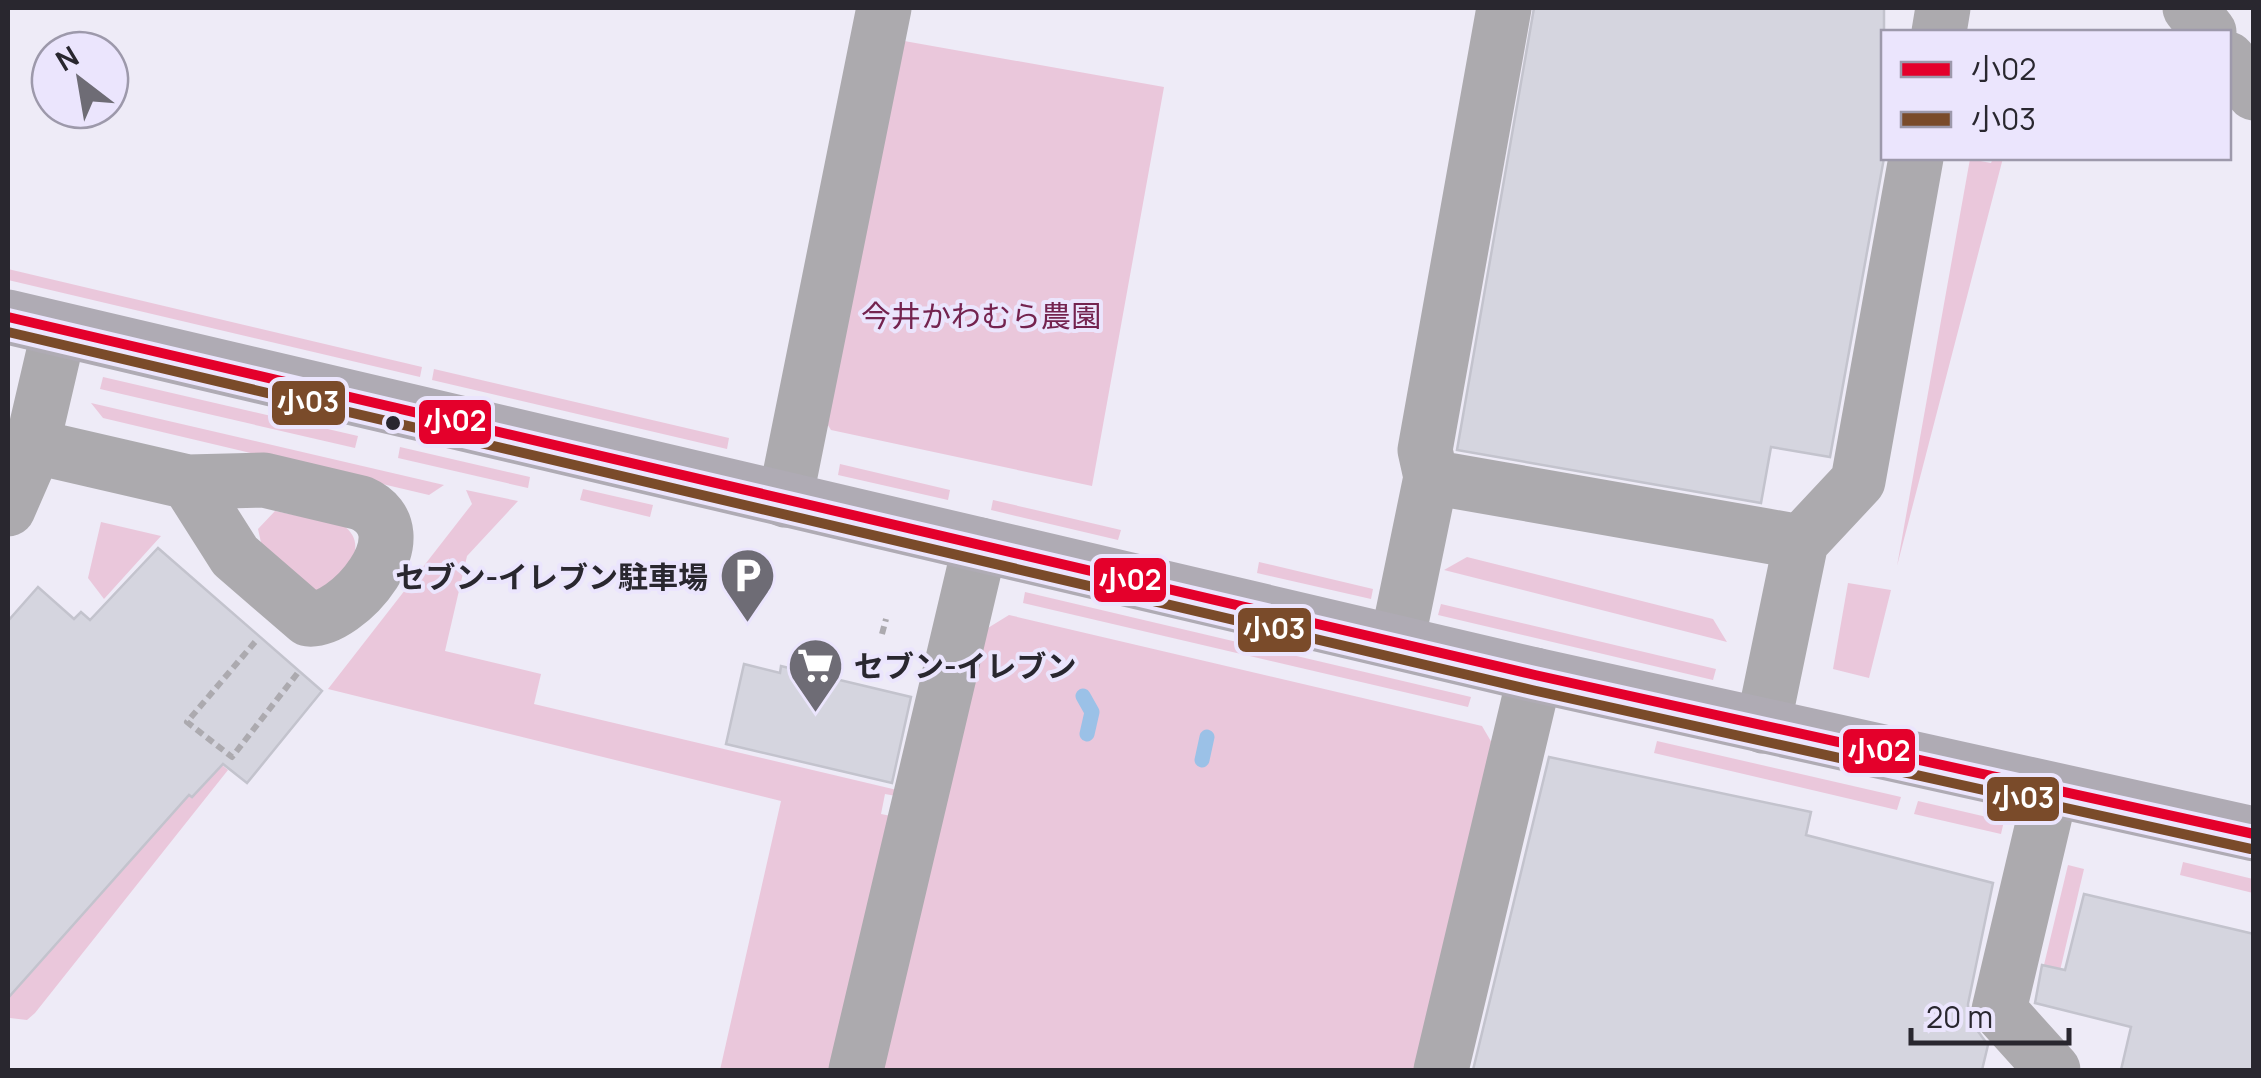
<svg xmlns="http://www.w3.org/2000/svg" width="2261" height="1078" font-family="Manrope,'Noto Sans JP',sans-serif">
	<rect width="100%" height="100%" fill="#eeebf7"/>
	<path fill="#eac7db" d="M893,39L1164,87L1092,486L831,430L819,411Z
		M1993,158H2003L1897,566L1970,159L1991,163Z
		M8,269L422,367L420,377L8,280Z
		M434,369L729,438L727,449L432,380Z
		M103,377L358,436L355,448L100,389Z
		M91,403L444,485L429,495L103,418Z
		M400,447L530,477L528,488L398,458Z
		M840,464L950,490L948,500L838,475Z
		M583,489L653,505L650,517L580,500Z
		M466,490L518,501L467,556L445,651L541,674L534,704L897,790L896,796L885,794L881,814L891,816L831,1070H720L781,801L328,689L472,504Z
		M993,500L1121,530L1118,540L991,510Z
		M275,511L343,525C374,548 340,582 314,591L262,547L258,529Z
		M101,522L161,536L104,599L88,578Z
		M1467,557L1713,619L1727,642L1444,570Z
		M1259,562L1373,589L1371,599L1257,573Z
		M1848,583L1891,590L1869,678L1833,669Z
		M1025,592L1471,697L1468,707L1023,603Z
		M1441,604L1716,669L1713,680L1438,615Z
		M1009,615L1482,726L1496,750L1421,1070H877L983,631Z
		M189,738L228,770L35,1013L27,1020L10,1018L8,883Z
		M1657,741L1901,797L1897,810L1654,753Z
		M1918,801L2004,821L2001,834L1914,814Z
		M2183,862L2253,879V893L2180,875Z
		M2068,865L2084,869L2058,979L2043,969Z"/>
	<g fill="none" stroke-linecap="round" stroke-linejoin="round">
		<path stroke="#9bc1e7" stroke-width="15" d="M1083,696L1092,712L1087,734
			M1202,760L1207,737"/>
	</g>
	<path fill="#d5d5df" stroke="#c3c3cd" stroke-width="2.5" d="M1534,8H1884V158L1830,457L1771,447L1761,503L1457,450Z
		M158,548L322,691L247,783L223,764L192,797L189,795L8,998V621L38,587L74,619L81,612L90,620Z
		M744,664L780,673L781,666L911,697L892,783L726,744Z
		M1549,757L1811,812L1806,835L1993,883L1968,1004L1969,1019L1988,1045L1982,1070H1473Z
		M2084,894L2254,934V1070H2121L2131,1027L2035,1003L2042,965L2065,970Z"/>
	<g fill="none" stroke-linecap="round" stroke-linejoin="round">
		<path stroke="#acaaaf" stroke-width="6" stroke-dasharray="8 5" stroke-linecap="butt" d="M882,634L886,619
			M255,642L187,722L232,757L300,670"/>
		<path stroke="#acaaae" stroke-width="55" d="M2190,8L2209,32
			M1939,32L1943,8
			M2228,59L2254,93
			M32,446L188,482L264,480L361,503C427,532 346,623 308,619L235,556L188,482
			M1431,477L1801,542
			M785,500L884,8
			M8,509L28,463L59,330
			M1397,642L1431,477L1425,450L1504,8
			M1763,726L1801,542L1858,481L1916,158
			M2051,790L1999,1010L2053,1070
			M856,1070L980,545
			M1441,1070L1535,675"/>
		<path stroke="#afabb4" stroke-width="55" d="M8,317L1535,675L2254,834"/>
		<defs>
			<path id="bus-1" d="M8,317L1535,675L2254,834"/>
			<path id="bus-2" d="M8,332L1532,690L2251,849"/>
		</defs>
		<use href="#bus-1" stroke="#ebe5fd" stroke-width="18"/>
		<use href="#bus-2" stroke="#ebe5fd" stroke-width="18"/>
		<use href="#bus-1" stroke="#e4002b" stroke-width="10"/>
		<use href="#bus-2" stroke="#7a4b2a" stroke-width="10"/>
	</g>
	<defs>
		<symbol id="parking-pin" viewBox="-11 -11 22 30"><path d="M0 17L-7.5 6A9.5 9.5 0 1 1 7.5 6Z" fill="#6e6c75" stroke="#ebe5fd"/><path d="M-3.5-5.5H1a3.5 3.5 0 0 1 0 7H-1V5.5H-3.5ZM-1-3.4V-.6H.8a1.4 1.4 0 0 0 0-2.8Z" fill="#fff"/></symbol>
		<symbol id="supermarket-pin" viewBox="-11 -11 22 30"><path d="M0 17L-7.5 6A9.5 9.5 0 1 1 7.5 6Z" fill="#6e6c75" stroke="#ebe5fd"/><path d="M-6-5.5h2.5l.6 2H6L4.5 2H-2.5L-4.4-4H-6ZM-1.5 3.2a1.3 1.3 0 1 0 .1 0ZM3 3.2a1.3 1.3 0 1 0 .1 0Z" fill="#fff"/></symbol>
	</defs>
	<g fill-rule="evenodd">
		<use href="#parking-pin" x="716" y="544" width="63" height="86"/>
		<use href="#supermarket-pin" x="784" y="634" width="63" height="86"/>
	</g>
	<circle fill="#29272f" stroke="#ebe5fd" stroke-width="4" cx="393" cy="423" r="9"/>
	<g text-anchor="middle" dominant-baseline="central" stroke-width="8" stroke-linejoin="round" paint-order="stroke">
		<g font-size="30" fill="#74234f" stroke="#ebe5fd">
			<text x="981" y="315">今井かわむら農園</text>
		</g>
		<g font-size="30" font-weight="bold" fill="#29272f" stroke="#ebe5fd" text-anchor="end">
			<text x="708" y="576">セブン-イレブン駐車場</text>
			<text x="854" y="665" text-anchor="start">セブン-イレブン</text>
		</g>
	</g>
	<g stroke="#ebe5fd" stroke-width="4">
		<rect x="270" y="379" width="77" height="48" rx="10" fill="#7a4b2a"/>
		<rect x="417" y="398" width="76" height="48" rx="10" fill="#e4002b"/>
		<rect x="1092" y="556" width="76" height="48" rx="10" fill="#e4002b"/>
		<rect x="1236" y="606" width="77" height="48" rx="10" fill="#7a4b2a"/>
		<rect x="1841" y="727" width="76" height="48" rx="10" fill="#e4002b"/>
		<rect x="1985" y="775" width="76" height="48" rx="10" fill="#7a4b2a"/>
	</g>
	<g font-size="28" text-anchor="middle" font-weight="bold" fill="#fff">
		<text x="308" y="412">小03</text>
		<text x="455" y="431">小02</text>
		<text x="1130" y="590">小02</text>
		<text x="1274" y="639">小03</text>
		<text x="1879" y="761">小02</text>
		<text x="2023" y="808">小03</text>
	</g>
	<rect width="2261" height="1078" fill="none" stroke="#29272f" stroke-width="20"/>
	<rect x="1881" y="30" width="350" height="130" fill="#ebe5fd" stroke="#9d99ab" stroke-width="2.5"/>
	<rect x="1901" y="62" width="50" height="15" fill="#e4002b" stroke="#9d99ab" stroke-width="2.5"/>
	<text x="1971" y="80" font-size="30" fill="#29272f">小02</text>
	<rect x="1901" y="112" width="50" height="15" fill="#7a4b2a" stroke="#9d99ab" stroke-width="2.5"/>
	<text x="1971" y="130" font-size="30" fill="#29272f">小03</text>
	<g transform="translate(80 80) rotate(329)"><circle r="48" fill="#ebe5fd" stroke="#9d99ab" stroke-width="2.5"/>
	<path d="M0-8L18 38L0 25L-18 38Z" fill="#6e6c75"/>
	<text y="-15" font-size="28" font-weight="bold" text-anchor="middle" fill="#29272f">N</text>
	</g>
	<path d="M1911 1028v15h158v-15" fill="none" stroke="#29272f" stroke-width="5"/>
	<text x="1926" y="1028" font-size="30" fill="#29272f" stroke="#ebe5fd" stroke-width="8" paint-order="stroke">20 m</text>
</svg>
